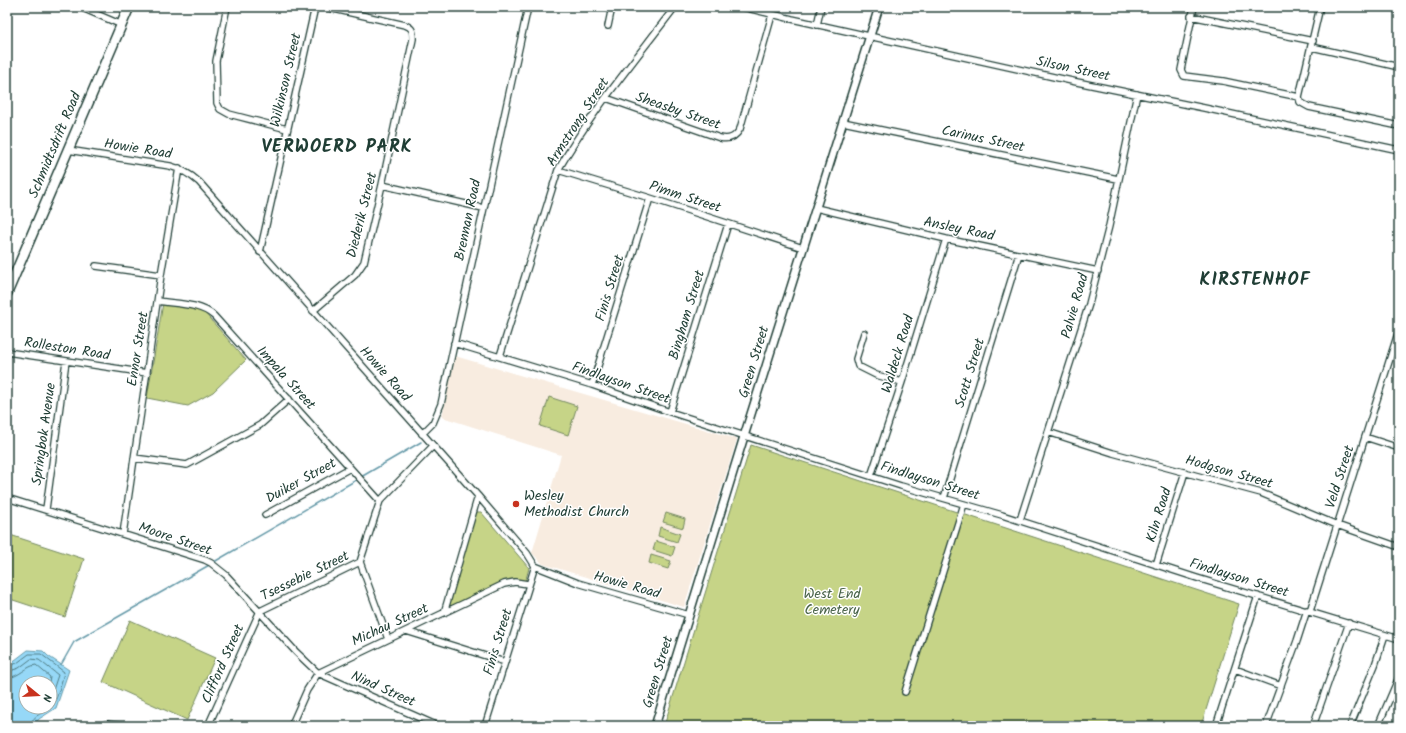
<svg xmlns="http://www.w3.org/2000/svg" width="1406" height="733" font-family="Kalam,sans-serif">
	<rect width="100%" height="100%" fill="#fff"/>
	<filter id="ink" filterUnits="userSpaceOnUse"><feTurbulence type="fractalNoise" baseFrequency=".025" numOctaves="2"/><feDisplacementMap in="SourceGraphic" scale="8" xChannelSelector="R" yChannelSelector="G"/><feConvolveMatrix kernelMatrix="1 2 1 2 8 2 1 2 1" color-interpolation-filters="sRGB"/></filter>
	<g filter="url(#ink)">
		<path fill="#f8ece0" d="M455,356L737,439L684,607L543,564L532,553L561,455L442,417Z"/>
		<path fill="#c6d487" stroke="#72885e" d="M163,303L203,311L246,360L213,392L188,406L147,398Z
			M549,397L577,406L568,435L540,426Z
			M751,445L1239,604L1201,726H664Z
			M476,512H481L529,568L526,579L523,582L512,580L506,581L448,608Z
			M666,513L685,519L683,528L663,522Z
			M660,527L680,534L677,542L658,536Z
			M7,534L84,559L65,617L7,598Z
			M656,541L675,547L672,556L653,550Z
			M651,555L671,561L668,569L649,563Z
			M130,620L215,658L187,720L103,682Z"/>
		<path fill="#96d8f7" stroke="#669aa9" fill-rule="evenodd" d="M28,650L43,651L48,656L69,670L56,708L39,719L33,726H7V664L15,660ZM26,683H50V707H26Z"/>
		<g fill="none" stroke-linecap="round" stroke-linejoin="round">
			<path stroke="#4f7b82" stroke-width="1" d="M7,667L17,663L29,654H41L64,672C63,678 56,702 53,705C46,713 32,714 30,726
				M7,672L19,668L31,659L39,660L58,675L50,699
				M7,678C20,677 26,666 36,665L50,677L49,683"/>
			<path stroke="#669aa9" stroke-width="1.5" d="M361,477L421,442
				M214,562L358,479
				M61,665L74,642L211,564"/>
			<defs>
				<path id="minor" d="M80,7L122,25
					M227,7L216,61L217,103L220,109L229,114L287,129
					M743,7L792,19L1072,81L1204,108L1399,150
					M1194,7L1181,70L1184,76L1223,81L1299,97
					M1320,7L1299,97L1300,102L1309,107L1399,126
					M1388,7L1399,10
					M1191,16L1313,41
					M817,25L821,7
					M608,26L612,7
					M1312,47L1399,67
					M606,98L720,138C729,140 735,138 740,129L772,15
					M843,122L1118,179
					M68,150L170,166C182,169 190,174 199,182L478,496L527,553L535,566L578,583L689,615
					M558,170L650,198L803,248
					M382,185L483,208
					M816,208L946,239L1098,271
					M260,252L315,7
					M96,266L161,275
					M158,301C176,304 200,303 214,316L380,501
					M313,311L355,275L364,262L382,185L413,39C413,31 413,28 405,25L325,7
					M864,333L856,359L858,366L876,375L902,382
					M454,343L592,385L670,412L901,486L1002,515L1197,578L1399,639
					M1393,350L1399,352
					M7,352L147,373
					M500,356L558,170C591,112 635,60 675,7
					M592,385L650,198
					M670,412L728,224
					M1048,432L1113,453L1261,493L1337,525L1399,547
					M422,434L433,423L441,404L528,7
					M1365,437L1399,448
					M134,458L187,465L260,425L289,399
					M871,476L902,382L946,239
					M7,498L205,560L211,563L226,575L296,652L318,673L438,726
					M944,498L1019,254
					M46,509L66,361
					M265,515L350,468
					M1020,520L1089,304L1109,226L1137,94
					M123,534L161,275L179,168
					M1156,565L1185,472
					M1310,611L1399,330
					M444,613L478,496
					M406,631L505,662
					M388,639L360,562L380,501L433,446
					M1235,669L1281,686
					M905,692L964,504
					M101,726L106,724L120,726
					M208,726L260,611L360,562
					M291,726L307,690L318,673L504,584L515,582L528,584
					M485,726L535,566
					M1216,726L1258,596
					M1266,726L1297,641L1307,610
					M1313,726L1349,623
					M1350,726L1375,665L1385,635
					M1378,726L1399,677"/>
				<path id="tertiary" d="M655,726L746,430L879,7"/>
				<path id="trunk" d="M7,293L129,7"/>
			</defs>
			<use href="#minor" stroke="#1f3d34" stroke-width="8"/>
			<use href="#tertiary" stroke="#1f3d34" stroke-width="10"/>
			<use href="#trunk" stroke="#1f3d34" stroke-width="12"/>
			<use href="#minor" stroke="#fff" stroke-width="5.5"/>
			<use href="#tertiary" stroke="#fff" stroke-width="7"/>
			<use href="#trunk" stroke="#fff" stroke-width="9"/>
		</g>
	</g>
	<circle fill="#c8321e" stroke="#fff" stroke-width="1.5" cx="516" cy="504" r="4"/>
	<g text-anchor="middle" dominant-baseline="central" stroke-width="3" stroke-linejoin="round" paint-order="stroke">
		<g font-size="14" fill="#1f3d34" stroke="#fff">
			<text transform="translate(1073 69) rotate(12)">Silson Street</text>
			<text transform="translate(286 80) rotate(-77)">Wilkinson Street</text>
			<text transform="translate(678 111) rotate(19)">Sheasby Street</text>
			<text transform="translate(578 122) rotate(-57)">Armstrong Street</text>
			<text transform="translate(983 139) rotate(12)">Carinus Street</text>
			<text transform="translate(55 145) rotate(-67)">Schmidtsdrift Road</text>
			<text transform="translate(138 149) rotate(9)">Howie Road</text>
			<text transform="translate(685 197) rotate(18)">Pimm Street</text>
			<text transform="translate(362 215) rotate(-76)">Diederik Street</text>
			<text transform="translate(468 220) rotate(-78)">Brennan Road</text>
			<text transform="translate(959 229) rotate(12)">Ansley Road</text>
			<text transform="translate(610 288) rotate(-73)">Finis Street</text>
			<text transform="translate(1075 306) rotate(-74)">Palvie Road</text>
			<text transform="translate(687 315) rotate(-73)">Bingham Street</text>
			<text transform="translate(67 349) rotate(9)">Rolleston Road</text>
			<text transform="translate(138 349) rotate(-81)">Ennor Street</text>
			<text transform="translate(898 354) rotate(-73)">Waldeck Road</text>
			<text transform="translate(754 362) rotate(-73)">Green Street</text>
			<text transform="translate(970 373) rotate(-73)">Scott Street</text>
			<text transform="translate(385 374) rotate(48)">Howie Road</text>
			<text transform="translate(286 378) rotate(48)">Impala Street</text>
			<text transform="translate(621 383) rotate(19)">Findlayson Street</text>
			<text transform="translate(44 434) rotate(-82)">Springbok Avenue</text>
			<text transform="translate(1229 472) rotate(16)">Hodgson Street</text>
			<text transform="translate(1340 477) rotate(-72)">Veld Street</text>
			<text transform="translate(301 481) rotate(-29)">Duiker Street</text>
			<text transform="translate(930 481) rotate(17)">Findlayson Street</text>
			<text transform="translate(1159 515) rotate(-73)">Kiln Road</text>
			<text transform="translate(175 539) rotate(19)">Moore Street</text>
			<text transform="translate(305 576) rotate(-26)">Tsessebie Street</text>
			<text transform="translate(1239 578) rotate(17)">Findlayson Street</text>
			<text transform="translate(627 585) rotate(16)">Howie Road</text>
			<text transform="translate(390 625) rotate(-25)">Michau Street</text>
			<text transform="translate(498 642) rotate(-73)">Finis Street</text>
			<text transform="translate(223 664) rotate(-66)">Clifford Street</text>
			<text transform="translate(658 672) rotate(-73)">Green Street</text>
			<text transform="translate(383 689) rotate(24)">Nind Street</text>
		</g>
		<g font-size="14" fill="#1f3d34" stroke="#fff" text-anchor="start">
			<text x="524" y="496">Wesley<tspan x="524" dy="16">Methodist Church</tspan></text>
		</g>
		<g font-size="14" fill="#496349" stroke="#fff">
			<text x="832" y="594">West End<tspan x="832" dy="16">Cemetery</tspan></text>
		</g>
		<g font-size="18" font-weight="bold" letter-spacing="1" fill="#1f3d34" stroke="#fff">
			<text x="337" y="147">VERWOERD PARK</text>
			<text x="1255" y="280">KIRSTENHOF</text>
		</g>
	</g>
	<rect width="1406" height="733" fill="none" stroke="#fff" stroke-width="24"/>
	<rect x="12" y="12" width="1382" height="709" fill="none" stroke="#1f3d34" stroke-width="1.5" filter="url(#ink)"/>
	<g transform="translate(38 695) rotate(108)"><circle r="19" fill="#ffffff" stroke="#a5b1ae"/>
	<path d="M0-3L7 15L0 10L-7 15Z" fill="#c8321e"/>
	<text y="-6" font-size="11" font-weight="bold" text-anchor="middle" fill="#1f3d34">N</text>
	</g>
</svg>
